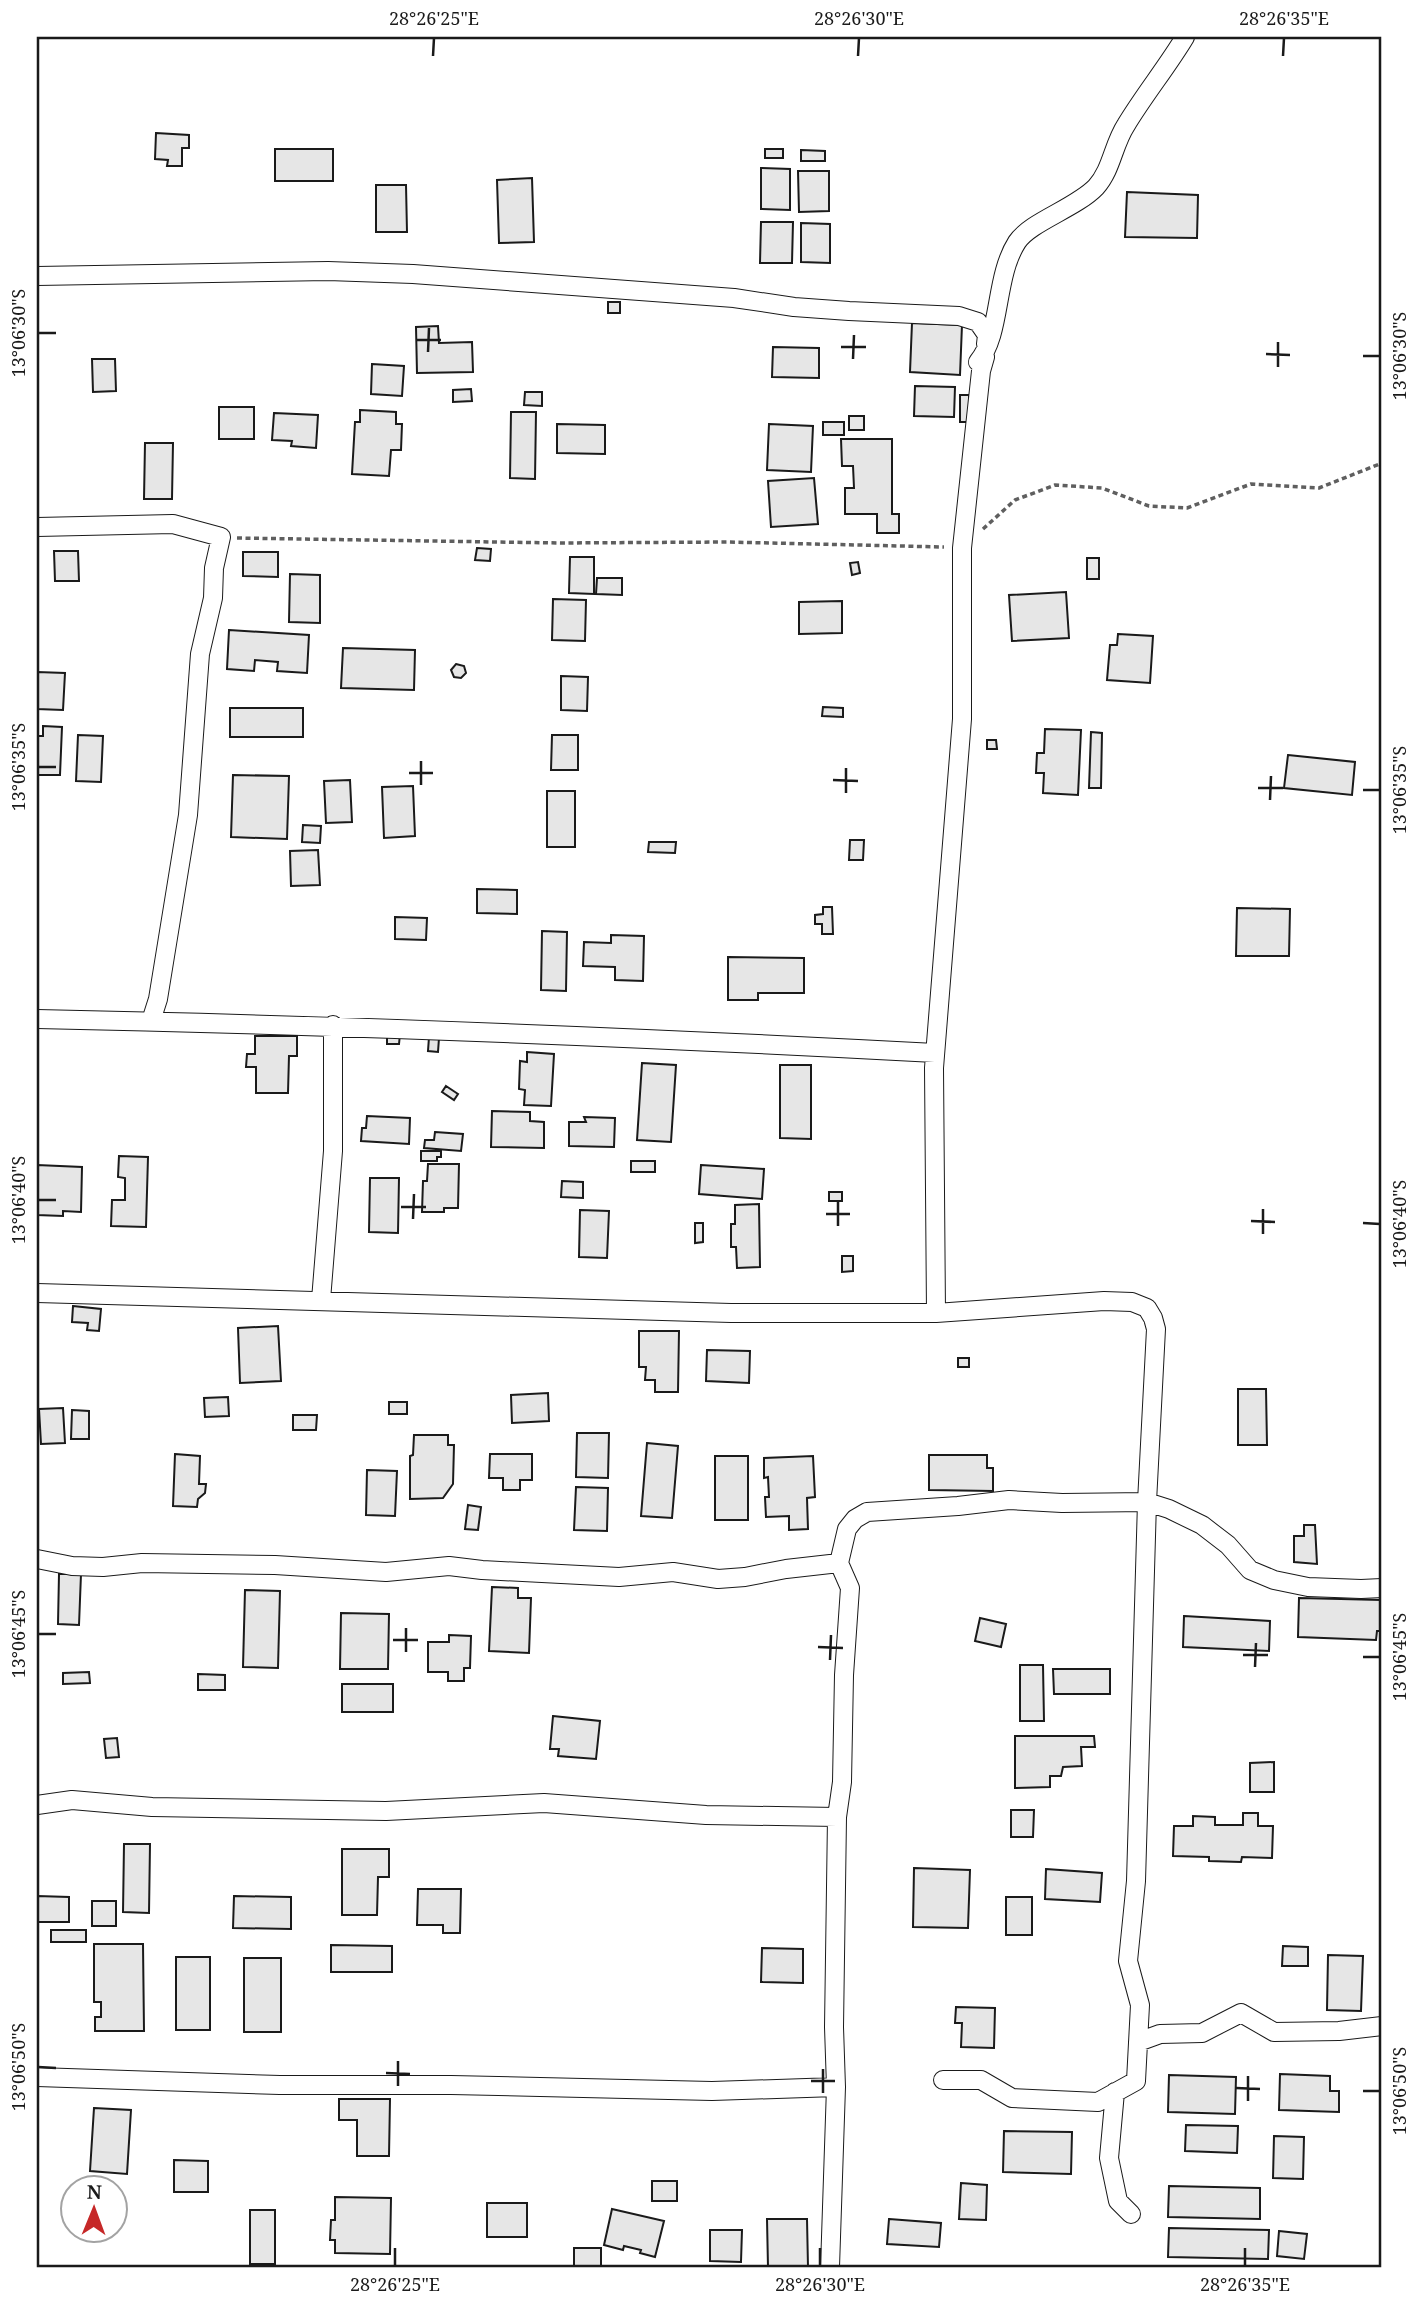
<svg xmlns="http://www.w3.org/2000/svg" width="1419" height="2304" font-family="'Noto Serif',serif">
	<rect width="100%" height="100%" fill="#fff"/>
	<path fill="#e6e6e6" stroke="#1a1a1a" stroke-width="2" d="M156,133L189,135V148H182V166H167L168,160L155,159Z
		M275,149H333V181H275Z
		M765,149H783V158H765Z
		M801,150L825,151V161H801Z
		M761,168L790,169V210L761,209Z
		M798,171H829V211L799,212Z
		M532,178L534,242L499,243L497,180Z
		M376,185H406L407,232H376Z
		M1127,192L1198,195L1197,238L1125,237Z
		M761,222H793L792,263H760Z
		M801,223L830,224V263L801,262Z
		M608,302H620V313H608Z
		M912,323L962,325L960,375L910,372Z
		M438,326L439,343L472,342L473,372L417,373L416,327Z
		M773,347L819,348V378L772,377Z
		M92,359H115L116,391L93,392Z
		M372,364L404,366L402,396L371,394Z
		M915,386L955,387L954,417L914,416Z
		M471,389L472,401L453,402V390Z
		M525,392H542V406L524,405Z
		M960,395H969V422H960Z
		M219,407H254V439H219Z
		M360,410L396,412V424H402L401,450H391L389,476L352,474L355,422H360Z
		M511,412H536L535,479L510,478Z
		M274,413L318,415L316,448L291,446L292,441L272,440Z
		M849,416H864V430H849Z
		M823,422H844V435H823Z
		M557,424L605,425V454L557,453Z
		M769,424L813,426L811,472L767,470Z
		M841,439H892V514H899V533H877V514H845V488H854L853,466H842Z
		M145,443H173L172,499H144Z
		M814,478L818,524L771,527L768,481Z
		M477,548L491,549L490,561L475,560Z
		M54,551H78L79,581H55Z
		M243,552H278V577L243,576Z
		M570,557H594V594L569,593Z
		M1087,558H1099V579H1087Z
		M858,562L860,573L852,575L850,563Z
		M290,574L320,575V623L289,622Z
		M597,578H622V595L596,594Z
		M1066,592L1069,638L1012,641L1009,595Z
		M553,599L586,600L585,641L552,640Z
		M842,601V633L799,634V602Z
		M229,630L309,635L307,673L277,671L278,662L255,660L254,671L227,669Z
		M1118,634L1153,636L1150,683L1107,680L1110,645H1117Z
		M343,648L415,650L414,690L341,688Z
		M456,664L464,666L466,673L461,678L454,677L451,670Z
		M37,672L65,673L63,710L37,709Z
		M561,676L588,677L587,711L561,710Z
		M823,707L843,708V717L822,716Z
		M230,708H303V737H230Z
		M43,726L62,727L60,775H37V736H43Z
		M1045,729L1081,730L1078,795L1043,793L1044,773H1036L1037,753H1044Z
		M1091,732L1102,733L1101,788H1089Z
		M78,735L103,736L101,782L76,781Z
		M552,735H578V770H551Z
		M987,740H996L997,749H987Z
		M1288,755L1355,762L1352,795L1284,788Z
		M233,775L289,776L287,839L231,837Z
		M350,780L352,822L326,823L324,781Z
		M413,786L415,836L384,838L382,787Z
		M547,791H575V847H547Z
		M303,825L321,826L320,843L302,842Z
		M850,840H864L863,860H849Z
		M649,842H676L675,853L648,852Z
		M318,850L320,885L291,886L290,851Z
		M477,889L517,890V914L477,913Z
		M823,907H832L833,934H822V924H815V915L823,914Z
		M1237,908L1290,909L1289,956H1236Z
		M395,917L427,918L426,940L395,939Z
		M542,931L567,932L566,991L541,990Z
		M611,935L644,936L643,981L615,980V967L583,966L584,942L611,943Z
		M728,957L804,958V993H758V1000H728Z
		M387,1034H400L399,1044H387Z
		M255,1036H297V1056H289L288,1093H256V1067H246L247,1054H255Z
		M429,1037L439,1038L438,1052L428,1051Z
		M527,1052L554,1054L551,1106L524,1105L525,1090L519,1089L520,1061L527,1062Z
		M642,1063L676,1065L671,1142L637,1140Z
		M780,1065H811V1139L780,1138Z
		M446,1086L458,1094L454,1100L442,1092Z
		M492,1111L530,1112V1121L544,1122V1148L491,1147Z
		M367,1116L410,1118L409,1144L361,1141L362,1128H366Z
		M584,1117L615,1118L614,1147L569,1146V1122H586Z
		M435,1132L463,1134L461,1151L424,1148L425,1140H434Z
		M421,1151H441V1157H437V1161H421Z
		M119,1156L148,1157L146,1227L111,1226L112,1200H125V1178L118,1177Z
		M631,1161H655V1172H631Z
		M428,1164H459L458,1208H444V1212H422L423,1181H427Z
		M37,1165L82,1167L81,1212L63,1211V1216L37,1215Z
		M701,1165L764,1169L762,1199L699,1194Z
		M370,1178H399L398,1233L369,1232Z
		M562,1181L583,1182V1198L561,1197Z
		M829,1192H842V1201H829Z
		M759,1204L760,1267L737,1268L736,1247H731V1224H735V1205Z
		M580,1210L609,1211L607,1258L579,1257Z
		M695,1223H703V1242L695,1243Z
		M842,1256H853V1271L842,1272Z
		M73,1306L101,1309L99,1331L87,1330L88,1323L72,1322Z
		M278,1326L281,1381L240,1383L238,1328Z
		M639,1331H679L678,1392H655V1380H645L646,1367H639Z
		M707,1350L750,1351L749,1383L706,1381Z
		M958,1358H969V1367H958Z
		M1238,1389H1266L1267,1445H1238Z
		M548,1393L549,1421L512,1423L511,1395Z
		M228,1397L229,1416L205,1417L204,1398Z
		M389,1402H407V1414H389Z
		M63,1408L65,1443L41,1444L39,1409Z
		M72,1410L89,1411V1439H71Z
		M293,1415H317L316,1430H293Z
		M577,1433H609L608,1478L576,1477Z
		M414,1435H448V1445H454L453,1484L443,1498L410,1499V1456L413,1455Z
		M647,1443L678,1446L672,1518L641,1516Z
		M175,1454L200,1456L199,1484H206L205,1493L198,1499L197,1507L173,1506Z
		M490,1454H532V1480H520V1490H503V1478H489Z
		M929,1455H987V1468H993V1491L929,1490Z
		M715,1456H748V1520H715Z
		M813,1456L815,1497L807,1498L808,1529L789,1530V1516L766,1517L765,1497H769L768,1477L764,1478V1458Z
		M367,1470L397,1471L395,1516L366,1515Z
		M576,1487L608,1488L607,1531L574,1530Z
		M468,1505L481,1507L478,1530L465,1529Z
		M1304,1525H1315L1317,1564L1294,1562V1536H1304Z
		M59,1574H81L79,1625L58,1624Z
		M492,1587L518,1588V1598H531L529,1653L489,1651Z
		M245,1590L280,1591L278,1668L243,1667Z
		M1299,1598L1382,1600V1631H1377L1376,1640L1298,1637Z
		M341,1613L389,1614L388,1669H340Z
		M1184,1616L1270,1621L1269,1651L1183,1647Z
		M980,1618L1006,1624L1001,1647L975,1641Z
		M449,1635L471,1636L470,1668H464V1681H448V1672H428V1642H449Z
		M1020,1665H1043L1044,1721H1020Z
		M1053,1669H1110V1694H1054Z
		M89,1672L90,1683L63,1684V1673Z
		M198,1674L225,1675V1690H198Z
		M342,1684H393V1712H342Z
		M553,1716L600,1721L596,1759L558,1756L559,1749H550Z
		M1015,1736H1094L1095,1747H1081L1082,1766L1063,1767L1061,1776H1050V1787L1015,1788Z
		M117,1738L119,1757L106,1758L104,1739Z
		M1274,1762V1792H1250V1763Z
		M1011,1810H1034L1033,1837H1011Z
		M1243,1813H1258V1826H1273L1272,1858L1242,1857L1241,1862L1209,1861V1857L1173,1856L1174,1826H1193V1816L1215,1817V1825H1243Z
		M124,1844H150L149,1913L123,1912Z
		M342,1849H389V1877H378L377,1915H342Z
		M914,1868L970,1870L968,1928L913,1927Z
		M1046,1869L1102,1873L1100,1902L1045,1899Z
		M418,1889H461L460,1933H443V1925H417Z
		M37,1896L69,1897V1922H37Z
		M234,1896L291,1897V1929L233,1928Z
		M1006,1897H1032V1935H1006Z
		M92,1901H116V1926H92Z
		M51,1930H86V1942H51Z
		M94,1944H143L144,2031H95V2017H101V2002H94Z
		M331,1945L392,1946V1972H331Z
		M1283,1946L1308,1947V1966H1282Z
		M762,1948L803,1949V1983L761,1982Z
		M1328,1955L1363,1956L1361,2011L1327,2010Z
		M176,1957H210V2030H176Z
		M244,1958H281V2032H244Z
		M956,2007L995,2008L994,2048L961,2047L962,2023H955Z
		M1280,2074L1330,2076V2091H1339V2112L1279,2110Z
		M1169,2075L1236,2077L1235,2114L1168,2112Z
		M339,2099H390L389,2156H357V2120H339Z
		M94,2108L131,2110L127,2174L90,2171Z
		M1186,2125L1238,2126L1237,2153L1185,2151Z
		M1004,2131L1072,2132L1071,2174L1003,2172Z
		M1274,2136L1304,2137L1303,2179L1273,2178Z
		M174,2160L208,2161V2192H174Z
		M652,2181H677V2201H652Z
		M961,2183L987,2185L986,2220L959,2219Z
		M1169,2186L1260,2188V2219L1168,2217Z
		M335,2197L391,2198L390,2254L335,2253V2240H330L331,2220H335Z
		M487,2203H527V2237H487Z
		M612,2209L664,2221L655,2257L640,2253L641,2250L624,2246L623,2250L604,2245Z
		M250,2210H275V2264H250Z
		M767,2219H807L808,2267H768Z
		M889,2219L941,2223L939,2247L887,2244Z
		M1169,2228L1269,2230L1268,2259L1168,2257Z
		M710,2230H742L741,2262L710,2261Z
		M1279,2231L1307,2234L1304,2259L1277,2256Z
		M574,2248H601V2267H574Z"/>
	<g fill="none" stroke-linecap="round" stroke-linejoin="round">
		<defs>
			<path id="street" d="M37,276L328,271L413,274L734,298L794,307L849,311L959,316L978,322L987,335L986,344
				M37,527L173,524L221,537L214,568L213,598L200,654L188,815L158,999L151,1021
				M37,1019C336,1025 635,1037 935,1053
				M37,1293L731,1313H936L1104,1301L1132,1302L1147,1308L1153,1318L1156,1329L1147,1502L1136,1881L1128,1961L1140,2005L1136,2081L1098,2102L1012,2098L981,2080H943
				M321,1300L333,1151V1025
				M936,1313L934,1068L962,719V548L981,371L985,357L978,362C1002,333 994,278 1017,242C1030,222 1076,208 1096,187C1112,169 1113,145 1126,125C1144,95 1167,67 1185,37
				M37,1559L72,1566L103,1567L142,1563L275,1565L386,1572L449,1566L482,1570L619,1577L673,1572L718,1579L745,1577L786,1569L839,1563
				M37,1805L72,1800L152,1807L386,1811L544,1803L706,1815L837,1817
				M1138,2042L1160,2034L1202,2033L1241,2013L1274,2032L1339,2031L1382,2026
				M37,2077L280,2085H451L712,2091L836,2087
				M1115,2092L1109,2158L1118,2201L1131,2214
				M830,2267L836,2087L834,2027L837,1817L842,1782L844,1675L850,1588L839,1563L847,1529L855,1519L867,1512L958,1506L1009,1500L1062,1503L1147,1502L1169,1509L1202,1525L1228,1545L1250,1570L1274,1580L1308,1587L1361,1589L1382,1588"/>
		</defs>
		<use href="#street" stroke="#1a1a1a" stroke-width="20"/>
		<path stroke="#5f5f5f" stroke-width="3.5" stroke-dasharray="5 3.5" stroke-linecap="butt" d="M983,529L1015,500L1055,485L1102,488L1149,506L1187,508L1251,484L1319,488L1382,463
			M237,538L561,543L727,542L944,547"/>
		<use href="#street" stroke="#fff" stroke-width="18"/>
	</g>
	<path fill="none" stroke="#1a1a1a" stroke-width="2.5" d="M433,56L434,38M858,56L859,38M1283,56L1284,38M38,333H56M416,340H441M841,347H866M428,352L429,328M1266,354L1290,355M1363,356H1380M853,359L854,335M1278,367V342M38,767H56M409,773H433M833,780L858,781M421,785V761M1258,788H1283M1363,790H1380M846,793V768M1270,800L1271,776M38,1200H56M401,1207H426M826,1214H850M413,1219L414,1194M1251,1221L1275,1222M1363,1223L1380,1224M838,1226V1202M1263,1234V1209M38,1634H56M393,1640H418M818,1647L843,1648M406,1652V1628M1243,1655H1268M1363,1657H1380M830,1660L831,1635M1255,1667L1256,1643M38,2067L56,2068M386,2073L410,2074M811,2081H835M398,2086V2061M1236,2088L1260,2089M1363,2091H1380M823,2093V2069M1248,2101V2076M395,2266V2248M820,2266V2248M1245,2266V2248"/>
	<rect width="1419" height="2304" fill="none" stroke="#ffffff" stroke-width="77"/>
	<g transform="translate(94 2209) rotate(1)"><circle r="33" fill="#ffffff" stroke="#a3a3a3" stroke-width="2"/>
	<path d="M0-5L12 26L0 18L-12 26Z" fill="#c62828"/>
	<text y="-10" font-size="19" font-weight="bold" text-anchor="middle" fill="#1a1a1a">N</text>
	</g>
	<rect x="38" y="38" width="1342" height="2228" fill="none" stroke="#1a1a1a" stroke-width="2.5"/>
	<g font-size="18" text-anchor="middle" fill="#1a1a1a">
		<text x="434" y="25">28°26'25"E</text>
		<text x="859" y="25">28°26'30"E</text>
		<text x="1284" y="25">28°26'35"E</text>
		<text transform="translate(19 333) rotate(-90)" y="6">13°06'30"S</text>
		<text transform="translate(1400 356) rotate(-90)" y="6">13°06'30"S</text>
		<text transform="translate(19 767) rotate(-90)" y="6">13°06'35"S</text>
		<text transform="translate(1400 790) rotate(-90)" y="6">13°06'35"S</text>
		<text transform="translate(19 1200) rotate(-90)" y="6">13°06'40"S</text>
		<text transform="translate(1400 1224) rotate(-90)" y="6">13°06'40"S</text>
		<text transform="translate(19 1634) rotate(-90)" y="6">13°06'45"S</text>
		<text transform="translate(1400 1657) rotate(-90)" y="6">13°06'45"S</text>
		<text transform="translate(19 2067) rotate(-90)" y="6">13°06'50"S</text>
		<text transform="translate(1400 2091) rotate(-90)" y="6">13°06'50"S</text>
		<text x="395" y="2291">28°26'25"E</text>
		<text x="820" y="2291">28°26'30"E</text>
		<text x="1245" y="2291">28°26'35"E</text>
	</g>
</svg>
